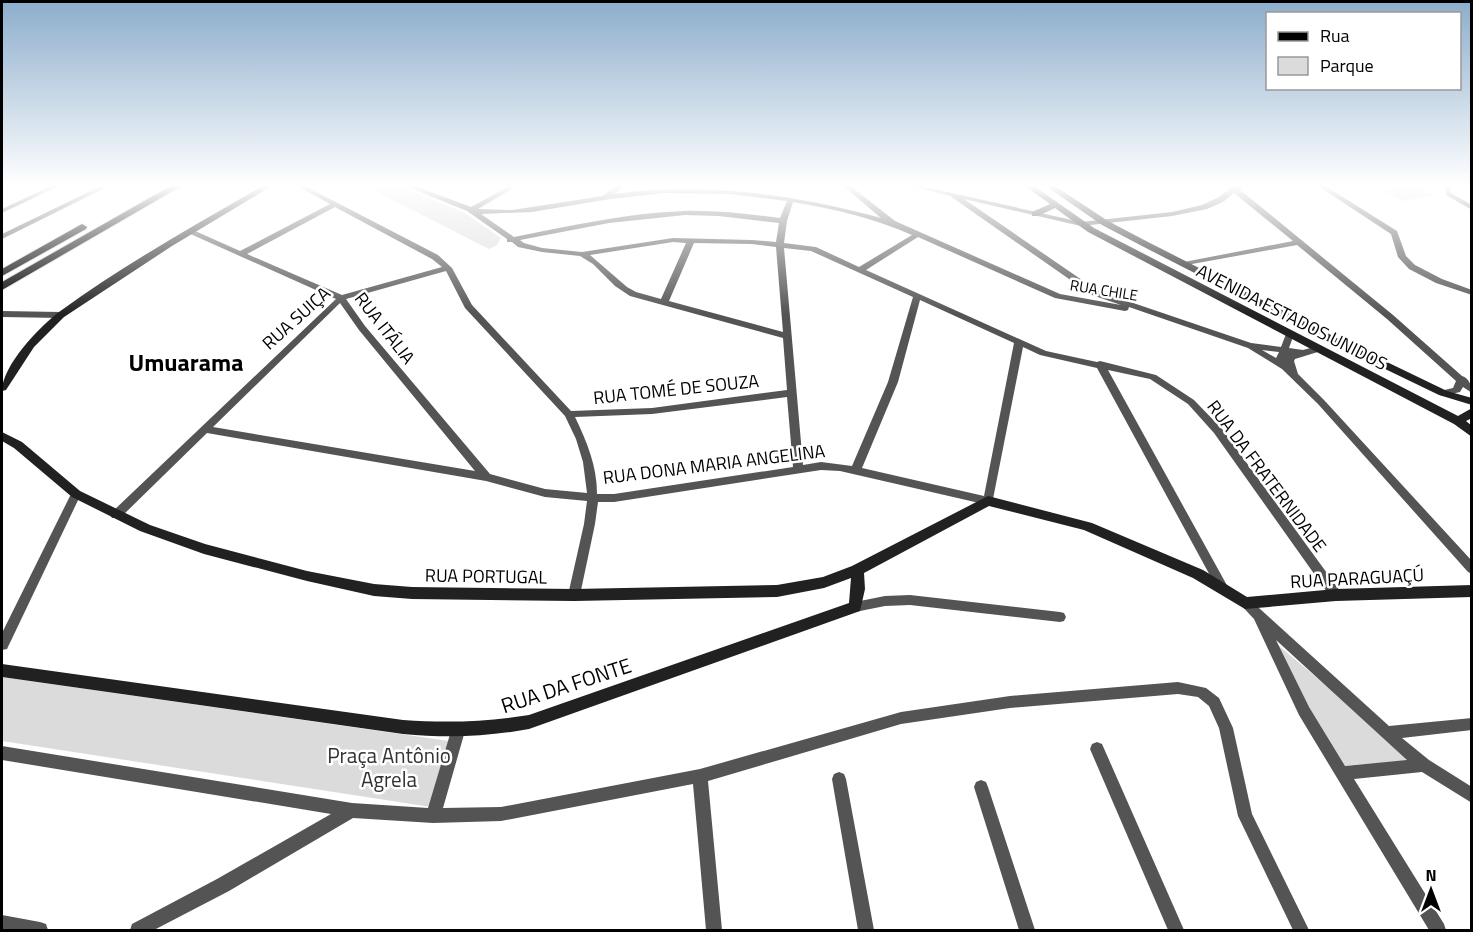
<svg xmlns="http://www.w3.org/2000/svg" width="1473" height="932" font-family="'Titillium Web',sans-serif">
	<rect width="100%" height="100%" fill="#fff"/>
	<path fill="#dbdbdb" d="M361,184H395L465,213L501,238L497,245L489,249Z
		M1414,185L1435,195L1403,201L1383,191Z
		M1278,645L1414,760L1342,766L1287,674Z
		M2,677L449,741L431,807L2,741Z"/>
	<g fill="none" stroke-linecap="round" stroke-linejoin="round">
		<defs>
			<path id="primary" d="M174,184H185L2,290V282Z
				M82,224L87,227L86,229L2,276V269Z"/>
		</defs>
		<use href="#primary" stroke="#dbdbdb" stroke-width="2"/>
		<path fill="#545454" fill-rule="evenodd" d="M55,184H63L2,213V209Z
			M105,184H113L2,239V234Z
			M294,184H301L438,255L452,268L472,305L571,411L652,408L787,390L783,338L630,296L615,286L593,264L580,256L542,252L518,247L512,242H507V239L467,211L403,185L402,184H410L471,207L513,184H520L478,209L512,210L571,201L602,196L619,184H626L614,194C704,182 794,194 881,218L841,184H848L895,221L1060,294L1121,305L1092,295L950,196L902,184H912L1081,222L1172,212L1202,205L1217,198L1237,184H1244L1239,189L1393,315L1462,376C1469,378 1472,386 1472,393L1463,387L1460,392L1443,396L1440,395L1438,393L1440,391L1453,388L1456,381L1387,319L1297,245L1181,266V262H1184L1293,241L1234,193L1223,202L1207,209L1172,216L1081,226L964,199L1098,291L1251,343L1281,347L1286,334L1290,331L1294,334L1289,348L1303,350L1318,346L1321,347L1323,349L1321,351L1295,359L1294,361L1298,374L1324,400L1472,561V574L1468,572L1318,404L1282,369L1248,348L1129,307L1128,310L1125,311L1055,298L918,237L866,270L1046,351L1097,362L1100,361L1156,375L1194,400L1222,429L1340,591L1342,595L1340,599L1336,600L1332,599L1214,433L1188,404L1150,379L1108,370L1229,589L1227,592L1223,594L1219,592L1097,368L1040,355L1023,347L992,504L988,505L840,471L821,470L614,502H598L595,524L580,595L578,599L574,600L570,599L568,595L584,524L587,501L545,497L486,481L207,433L120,518H112L110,515L112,512L336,299L186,232L193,230L240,251L330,204ZM664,193L730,194L787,201L780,218C748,214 716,210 684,211C626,213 570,226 514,237L481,214L532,212L610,199ZM793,202C834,209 874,218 912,235L859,267L816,247L784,243L787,221ZM335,207L432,259L442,267L342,295L247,254ZM685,215L719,216L779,223L776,242L752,240L673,238L582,252L542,248L524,243L520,240L609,223ZM673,242L686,243L661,299L636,292L627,287L590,255ZM694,243L752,244L776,247L783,332L669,301ZM784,248L811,251L913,297L888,382L852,466L821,462L803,465ZM446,271L465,308L565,416L576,439L583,462L587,493L545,489L490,474L365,326L346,299ZM920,300L1014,343L984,496L862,468L898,382ZM340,303L359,330L475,471L213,427ZM1262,350L1279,352L1276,358ZM787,397L793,467L614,494H597C597,466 587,442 575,417L652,414Z
			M1315,184H1322L1397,231L1406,256L1415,265L1442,279L1472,290V295L1436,283L1409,269L1398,257L1391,234Z
			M1444,184H1450L1451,193L1472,205V210L1446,195Z
			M2,311L61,312L65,315L61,318L2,317Z
			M76,490L80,491L81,494L7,649L2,650V633L71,494L72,491Z
			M910,595L1060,612L1064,613L1066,617L1064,621L1060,622L910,605L885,606L855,612L851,611L849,607L851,603L855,602L885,596Z
			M1245,598L1249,599L1389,726L1472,718V730L1402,738L1429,760L1472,787V803L1422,772L1354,779L1444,924L1446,930H1429L1299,715L1254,619L1239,603L1241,599ZM1276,640L1407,760L1345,766L1309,707Z
			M1178,682L1206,688L1219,698L1233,728L1252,814L1309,930H1293L1238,816L1219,728L1209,706L1198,697L1178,694L1010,708L901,724L708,781L722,930H706L693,784L501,821L433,823L353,818L229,891L154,930H130L132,924L217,879L331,814L2,760V746L352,803L428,808L451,731L453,726L458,725L463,726L465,731L443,808L501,807L700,769L901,712L1010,696Z
			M1097,742L1102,744L1184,930H1168L1090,749L1092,744Z
			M839,772L844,774L846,779L874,930H858L832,779L834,774Z
			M981,780L986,782L988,787L1035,930H1019L974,787L976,782Z
			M2,915L40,922L46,924L48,930H2Z"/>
		<path fill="#212121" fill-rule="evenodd" d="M266,184H275L172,246L64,317L34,347L6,390L2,391C2,366 39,327 59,312C123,265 197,224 266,184Z
			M1022,184H1031L1094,228L1458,416L1472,408V418L1466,421L1472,426V437L1454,424L1088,232L1055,208L1038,216H1032V212L1050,204Z
			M1043,184H1052L1108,221L1148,242L1333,336L1447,391L1472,398V405L1439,395L1325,340L1142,246L1102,225Z
			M2,432L22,442L80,491L150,525L205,544L307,571L374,584L412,587L574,589L777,585L823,577L852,566L988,496L1092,523L1203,570L1247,597L1336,589L1472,585V597L1336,601L1245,609L1193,578L1084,530L989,506L864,573L865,589L860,611L529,729C486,737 446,738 403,734L2,677V664L403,720C446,723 486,722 529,715L849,603L851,578L824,588L777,597L574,601L412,599L374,596L307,581L204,554L140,531L72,497L14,448L2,441Z"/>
		<use href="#primary" fill="#000" fill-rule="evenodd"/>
	</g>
	<linearGradient id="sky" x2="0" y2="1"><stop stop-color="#8cadcc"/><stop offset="0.59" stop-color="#fff"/><stop offset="1" stop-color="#fff" stop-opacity="0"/></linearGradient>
	<rect width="1473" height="314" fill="url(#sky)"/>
	<g text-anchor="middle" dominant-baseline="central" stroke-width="5" stroke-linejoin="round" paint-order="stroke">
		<g font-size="15" fill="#000" stroke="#fff">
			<text transform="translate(1104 290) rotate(9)">RUA CHILE</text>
		</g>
		<g font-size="18" fill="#000" stroke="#fff">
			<text transform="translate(1292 317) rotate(27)">AVENIDA ESTADOS UNIDOS</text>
			<text transform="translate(296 318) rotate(-42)">RUA SUIÇA</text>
			<text transform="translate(385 328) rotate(52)">RUA ITÁLIA</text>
			<text transform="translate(676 389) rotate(-6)">RUA TOMÉ DE SOUZA</text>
			<text transform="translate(714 464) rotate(-7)">RUA DONA MARIA ANGELINA</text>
			<text transform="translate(1267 476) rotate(53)">RUA DA FRATERNIDADE</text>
			<text transform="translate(486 576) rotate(1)">RUA PORTUGAL</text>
			<text transform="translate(1357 578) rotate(-3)">RUA PARAGUAÇÚ</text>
		</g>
		<g font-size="21" fill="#000" stroke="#fff">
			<text transform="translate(566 685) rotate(-18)">RUA DA FONTE</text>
		</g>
		<g font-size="21" fill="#323232" stroke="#fff">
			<text x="389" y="755">Praça Antônio<tspan x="389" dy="24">Agrela</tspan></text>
		</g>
		<g font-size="24" font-weight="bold" fill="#000" stroke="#fff">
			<text x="186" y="362">Umuarama</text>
		</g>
	</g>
	<rect width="1473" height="932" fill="none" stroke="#000000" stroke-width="6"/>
	<rect x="1266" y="12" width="195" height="78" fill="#ffffff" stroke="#999999" stroke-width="1.5"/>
	<rect x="1278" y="32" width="30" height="9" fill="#000000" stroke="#999999" stroke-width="1.5"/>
	<text x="1320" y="42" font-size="18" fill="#000000">Rua</text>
	<rect x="1278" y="57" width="30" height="18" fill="#dbdbdb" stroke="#999999" stroke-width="1.5"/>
	<text x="1320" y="72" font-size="18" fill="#000000">Parque</text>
	<g transform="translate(1431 890)" stroke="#ffffff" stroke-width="4.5" paint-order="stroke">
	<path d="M0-4.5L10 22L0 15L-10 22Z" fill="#000000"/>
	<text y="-9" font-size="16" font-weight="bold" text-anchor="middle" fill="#000000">N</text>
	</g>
</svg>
